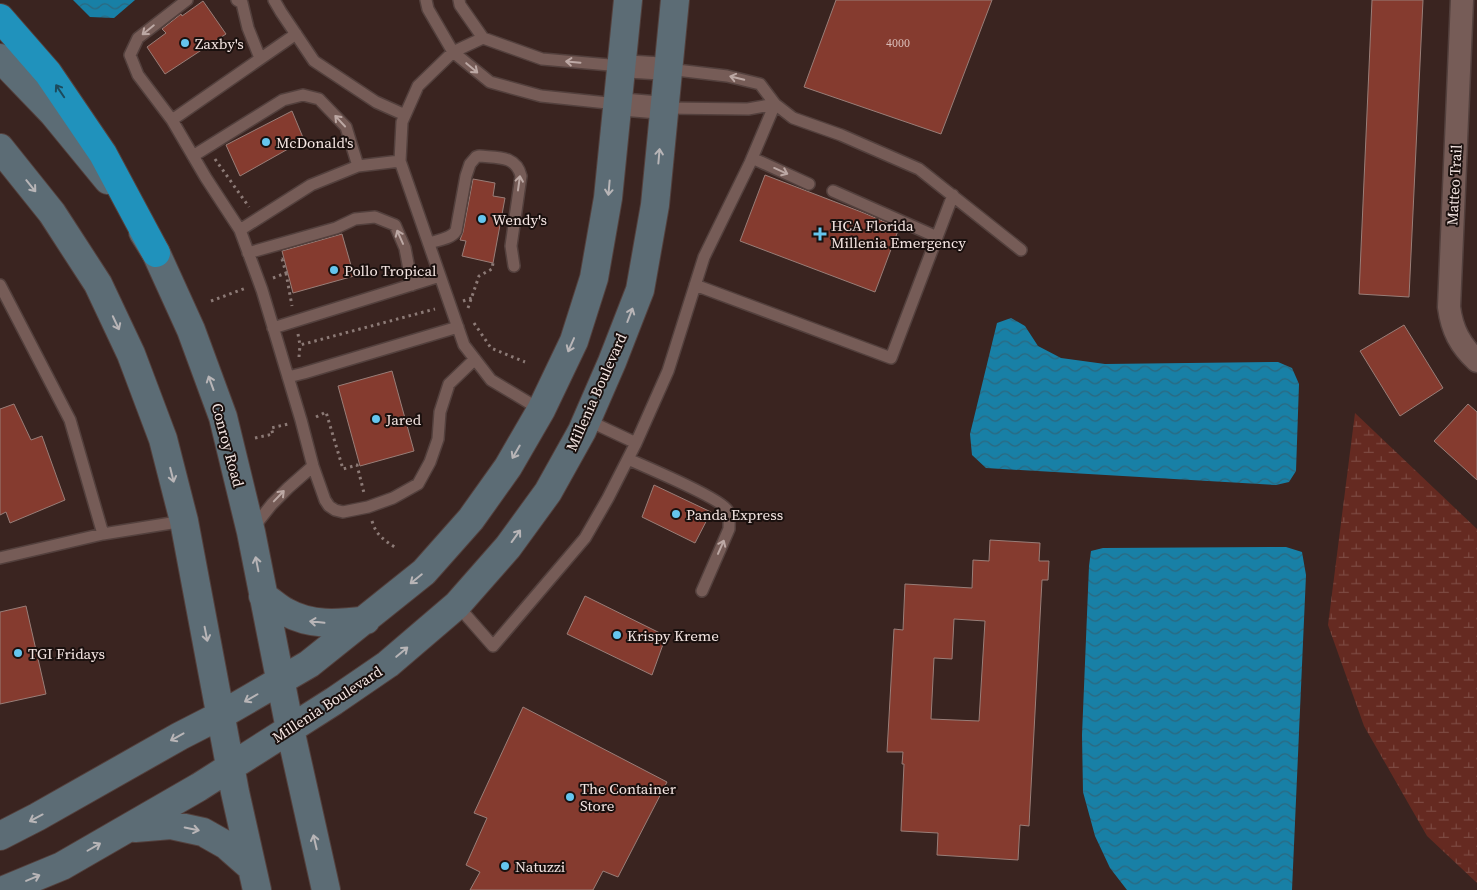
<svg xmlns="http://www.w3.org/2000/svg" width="1477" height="890" font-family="'Source Serif 4',serif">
	<defs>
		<pattern id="wetland-marsh" width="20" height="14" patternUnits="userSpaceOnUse" patternTransform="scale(1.25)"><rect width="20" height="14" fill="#652a21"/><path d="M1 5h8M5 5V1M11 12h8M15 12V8" fill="none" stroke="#7c4941"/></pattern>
		<pattern id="water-waves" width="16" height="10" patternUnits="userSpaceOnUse" patternTransform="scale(1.25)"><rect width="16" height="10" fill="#1880a6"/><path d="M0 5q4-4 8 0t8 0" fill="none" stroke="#2c687f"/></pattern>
	</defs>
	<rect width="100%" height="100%" fill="#3a2420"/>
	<path fill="url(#wetland-marsh)" d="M1355,413L1477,529V883L1427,836L1364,726L1328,625Z"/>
	<path fill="url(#water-waves)" d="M73,0H135L114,18L90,17Z
		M1011,318L1025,326L1038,346L1061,358L1105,364L1278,362L1292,368L1299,384L1296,471L1289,482L1276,485L986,468L972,455L970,434L997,323Z
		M1286,547L1302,552L1306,575L1292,890H1127L1110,868L1095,836L1083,792L1082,735L1089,566L1091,551L1103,548Z"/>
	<path fill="#853b2f" stroke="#997e78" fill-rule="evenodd" d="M836,0H992L941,134L804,87Z
		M1372,0H1423L1409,297L1359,294Z
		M203,1L226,34L165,74L147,47L166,33L162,29L181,14L182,16Z
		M292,111L304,140L240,176L226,145Z
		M765,175L864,213L899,228L875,292L740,241Z
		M473,179L495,183L493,196L505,198L493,263L462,256L466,241L460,240L463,232Z
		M342,234L354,276L293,293L282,251Z
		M1404,325L1443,388L1400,416L1360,351Z
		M392,371L414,451L360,466L338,386Z
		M14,404L31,440L42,436L65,500L10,523L6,512L0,515V409Z
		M1468,404L1477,412V480L1434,441Z
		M654,485L711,512L695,543L642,517Z
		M990,540L1040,543L1039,561H1049L1048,580H1042L1029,826L1020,825L1018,860L937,855L938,833L901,831L904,764H902L903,752H887L894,629L903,630L905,584L972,588L973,560L989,561ZM954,619L985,621L979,721L931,719L934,658L952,659Z
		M585,596L666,636L652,675L567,634Z
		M26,606L46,694L0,704V612Z
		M523,707L667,782L618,877L603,871L593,890H470L480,872L466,865L487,818L474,813Z"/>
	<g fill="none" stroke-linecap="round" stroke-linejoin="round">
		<defs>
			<path id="lane" d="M237,0L242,3L248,28L260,58
				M274,0L281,12L314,61L376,102L405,115
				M426,0L428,9L453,52L490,82L541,96L617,104
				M459,0L460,5L483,38L542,59L621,66
				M296,34L172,120L206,178L240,230L262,290L301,420L313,466L325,500L329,506L335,510L343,512L368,507L393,498L418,484L430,462L438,439L440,412L449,384L475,359
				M483,38L453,52L418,86L402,122L400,161L464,345L491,380L541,410
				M668,69L727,76L760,84L775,104L793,118L841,135L919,169L1021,250
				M664,108L748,109L775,104
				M172,120L138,75L130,55L138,38L187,0
				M193,156L283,100L303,95L319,99L346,127L358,166
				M752,158L809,184
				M833,191L937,237
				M240,230L311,185L358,166L400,161
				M429,243C438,240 451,239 456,231L466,176L470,164L476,157L479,156C497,158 516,155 521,176L511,246L514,266
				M248,253L336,228L355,219L375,217L395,225L405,248L412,285
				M0,285L70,420L103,534
				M695,285L891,358L953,195
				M273,328L440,276
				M288,377L304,373L458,327
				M636,443L668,371L704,257L750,163L775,104
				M628,459C644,466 722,499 727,510C730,516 729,523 729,529L702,591
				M253,528L272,504L288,488L313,466
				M0,558L103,534L184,521
				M457,605L493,646L585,538L608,498L636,443L587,420"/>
			<path id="street" d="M1462,0L1449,307C1452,330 1460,345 1477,361
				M621,66L668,69
				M617,104L664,108"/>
			<path id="secondary" d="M0,58L53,113L108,180
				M0,148L52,213L98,284L131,354L163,439L184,521L235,792L257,890
				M143,232L156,253L191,330L223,417L251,532L290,729L326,890
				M263,596C271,601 278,608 286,612C311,626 338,624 366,620
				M135,828L171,825L203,832L226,845L251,867
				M0,836L37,817L180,736L221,715L309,664L424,572L471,519L508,467L541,410L574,341L594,278L608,198L628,0
				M4,890L62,866L199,787L334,701L388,664L457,605L508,547L548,492L582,431L612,362L640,290L655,205L675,0"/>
			<path id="highway" d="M0,18L48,73L103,154L156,253"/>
		</defs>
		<use href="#lane" stroke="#53403d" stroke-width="14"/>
		<use href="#street" stroke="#53403d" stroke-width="25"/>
		<use href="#secondary" stroke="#53403d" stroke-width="30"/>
		<use href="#highway" stroke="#53403d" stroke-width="30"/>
		<path stroke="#8c7a76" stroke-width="3" stroke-dasharray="2.5 4" stroke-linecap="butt" d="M215,159L249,207
			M286,273L292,306
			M273,278L286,273L282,259L280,260
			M211,301L246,288
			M463,301L472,298
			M468,308L479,276L492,269L493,263
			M474,323L491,348L525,362
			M298,334L300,345L435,309
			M299,357L300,345
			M316,417L326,412L343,469L357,465L364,493
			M255,438L273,434L271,428L288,424
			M372,521C376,535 384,540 396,548"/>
		<use href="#lane" stroke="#765c57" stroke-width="11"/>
		<use href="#street" stroke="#765c57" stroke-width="22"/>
		<use href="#secondary" stroke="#5c6c75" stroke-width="28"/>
		<use href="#highway" stroke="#2092bc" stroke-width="28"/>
	</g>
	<defs><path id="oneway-shaft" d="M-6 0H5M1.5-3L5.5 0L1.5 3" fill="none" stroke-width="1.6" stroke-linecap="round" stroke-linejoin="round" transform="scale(1.25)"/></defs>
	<g stroke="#bca8a4">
		<use href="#oneway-shaft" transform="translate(148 30) rotate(141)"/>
		<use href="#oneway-shaft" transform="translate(573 62) rotate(-175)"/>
		<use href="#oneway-shaft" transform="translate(472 68) rotate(40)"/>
		<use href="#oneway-shaft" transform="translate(737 78) rotate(-166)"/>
		<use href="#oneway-shaft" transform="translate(340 121) rotate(-133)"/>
		<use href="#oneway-shaft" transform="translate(781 171) rotate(24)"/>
		<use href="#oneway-shaft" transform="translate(519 183) rotate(-82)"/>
		<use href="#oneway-shaft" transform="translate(400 237) rotate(-114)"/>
		<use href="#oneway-shaft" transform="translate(279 496) rotate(-46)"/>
		<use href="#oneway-shaft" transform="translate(721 547) rotate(-66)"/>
	</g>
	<use stroke="#1d4a5c" href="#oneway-shaft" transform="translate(60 91) rotate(-124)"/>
	<g stroke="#b8b5b7">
		<use href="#oneway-shaft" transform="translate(659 156) rotate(-85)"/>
		<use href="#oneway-shaft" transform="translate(31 186) rotate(51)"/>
		<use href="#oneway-shaft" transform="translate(609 188) rotate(95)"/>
		<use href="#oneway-shaft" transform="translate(630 315) rotate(-69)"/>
		<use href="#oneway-shaft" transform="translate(116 323) rotate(65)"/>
		<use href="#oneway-shaft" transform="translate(571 345) rotate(114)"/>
		<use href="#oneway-shaft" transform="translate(211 383) rotate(-110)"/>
		<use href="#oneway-shaft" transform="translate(516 452) rotate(120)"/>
		<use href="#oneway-shaft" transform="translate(172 475) rotate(76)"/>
		<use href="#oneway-shaft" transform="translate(516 536) rotate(-54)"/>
		<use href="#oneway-shaft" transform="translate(257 564) rotate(-101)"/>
		<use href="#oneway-shaft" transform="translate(416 579) rotate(141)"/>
		<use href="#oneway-shaft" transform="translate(317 622) rotate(-174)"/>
		<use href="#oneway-shaft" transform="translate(206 634) rotate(79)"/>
		<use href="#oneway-shaft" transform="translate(402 652) rotate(-40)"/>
		<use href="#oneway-shaft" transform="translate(251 698) rotate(150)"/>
		<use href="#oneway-shaft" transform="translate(177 737) rotate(151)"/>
		<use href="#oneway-shaft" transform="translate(36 818) rotate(152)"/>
		<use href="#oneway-shaft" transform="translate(192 829) rotate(12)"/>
		<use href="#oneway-shaft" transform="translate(315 842) rotate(-103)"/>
		<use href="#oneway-shaft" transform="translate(94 847) rotate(-30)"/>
		<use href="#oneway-shaft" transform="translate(33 878) rotate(-23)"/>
	</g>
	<g fill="#65c5ee" stroke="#1a100e" stroke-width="2">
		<circle cx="185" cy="43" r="5"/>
		<circle cx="266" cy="142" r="5"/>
		<circle cx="482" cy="219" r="5"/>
		<path d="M817.5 226.5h5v5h5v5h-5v5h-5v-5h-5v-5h5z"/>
		<circle cx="334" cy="270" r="5"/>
		<circle cx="376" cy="419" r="5"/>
		<circle cx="676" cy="514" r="5"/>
		<circle cx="617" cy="635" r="5"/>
		<circle cx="18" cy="653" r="5"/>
		<circle cx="570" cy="797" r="5"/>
		<circle cx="505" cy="866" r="5"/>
	</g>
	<g text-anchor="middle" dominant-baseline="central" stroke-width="4" stroke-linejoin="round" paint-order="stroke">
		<g font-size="12" fill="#d9bbb6">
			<text x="898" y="43">4000</text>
		</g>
		<g font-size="15" fill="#f5e6e3" stroke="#1a100e" text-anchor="start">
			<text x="195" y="43">Zaxby's</text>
			<text x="276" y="142">McDonald's</text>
			<text x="492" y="219">Wendy's</text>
			<text x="831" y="225">HCA Florida<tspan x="831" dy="17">Millenia Emergency</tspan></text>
			<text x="344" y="270">Pollo Tropical</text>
			<text x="386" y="419">Jared</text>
			<text x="686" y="514">Panda Express</text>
			<text x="627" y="635">Krispy Kreme</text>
			<text x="28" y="653">TGI Fridays</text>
			<text x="580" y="788">The Container<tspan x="580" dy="17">Store</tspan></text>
			<text x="515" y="866">Natuzzi</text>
		</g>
		<g font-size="15" fill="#f5e6e3" stroke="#1a100e">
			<text transform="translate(1454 185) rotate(-87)">Matteo Trail</text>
			<text transform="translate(596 392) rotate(-66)">Millenia Boulevard</text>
			<text transform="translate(228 445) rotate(75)">Conroy Road</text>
			<text transform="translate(327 704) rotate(-33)">Millenia Boulevard</text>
		</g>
	</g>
</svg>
